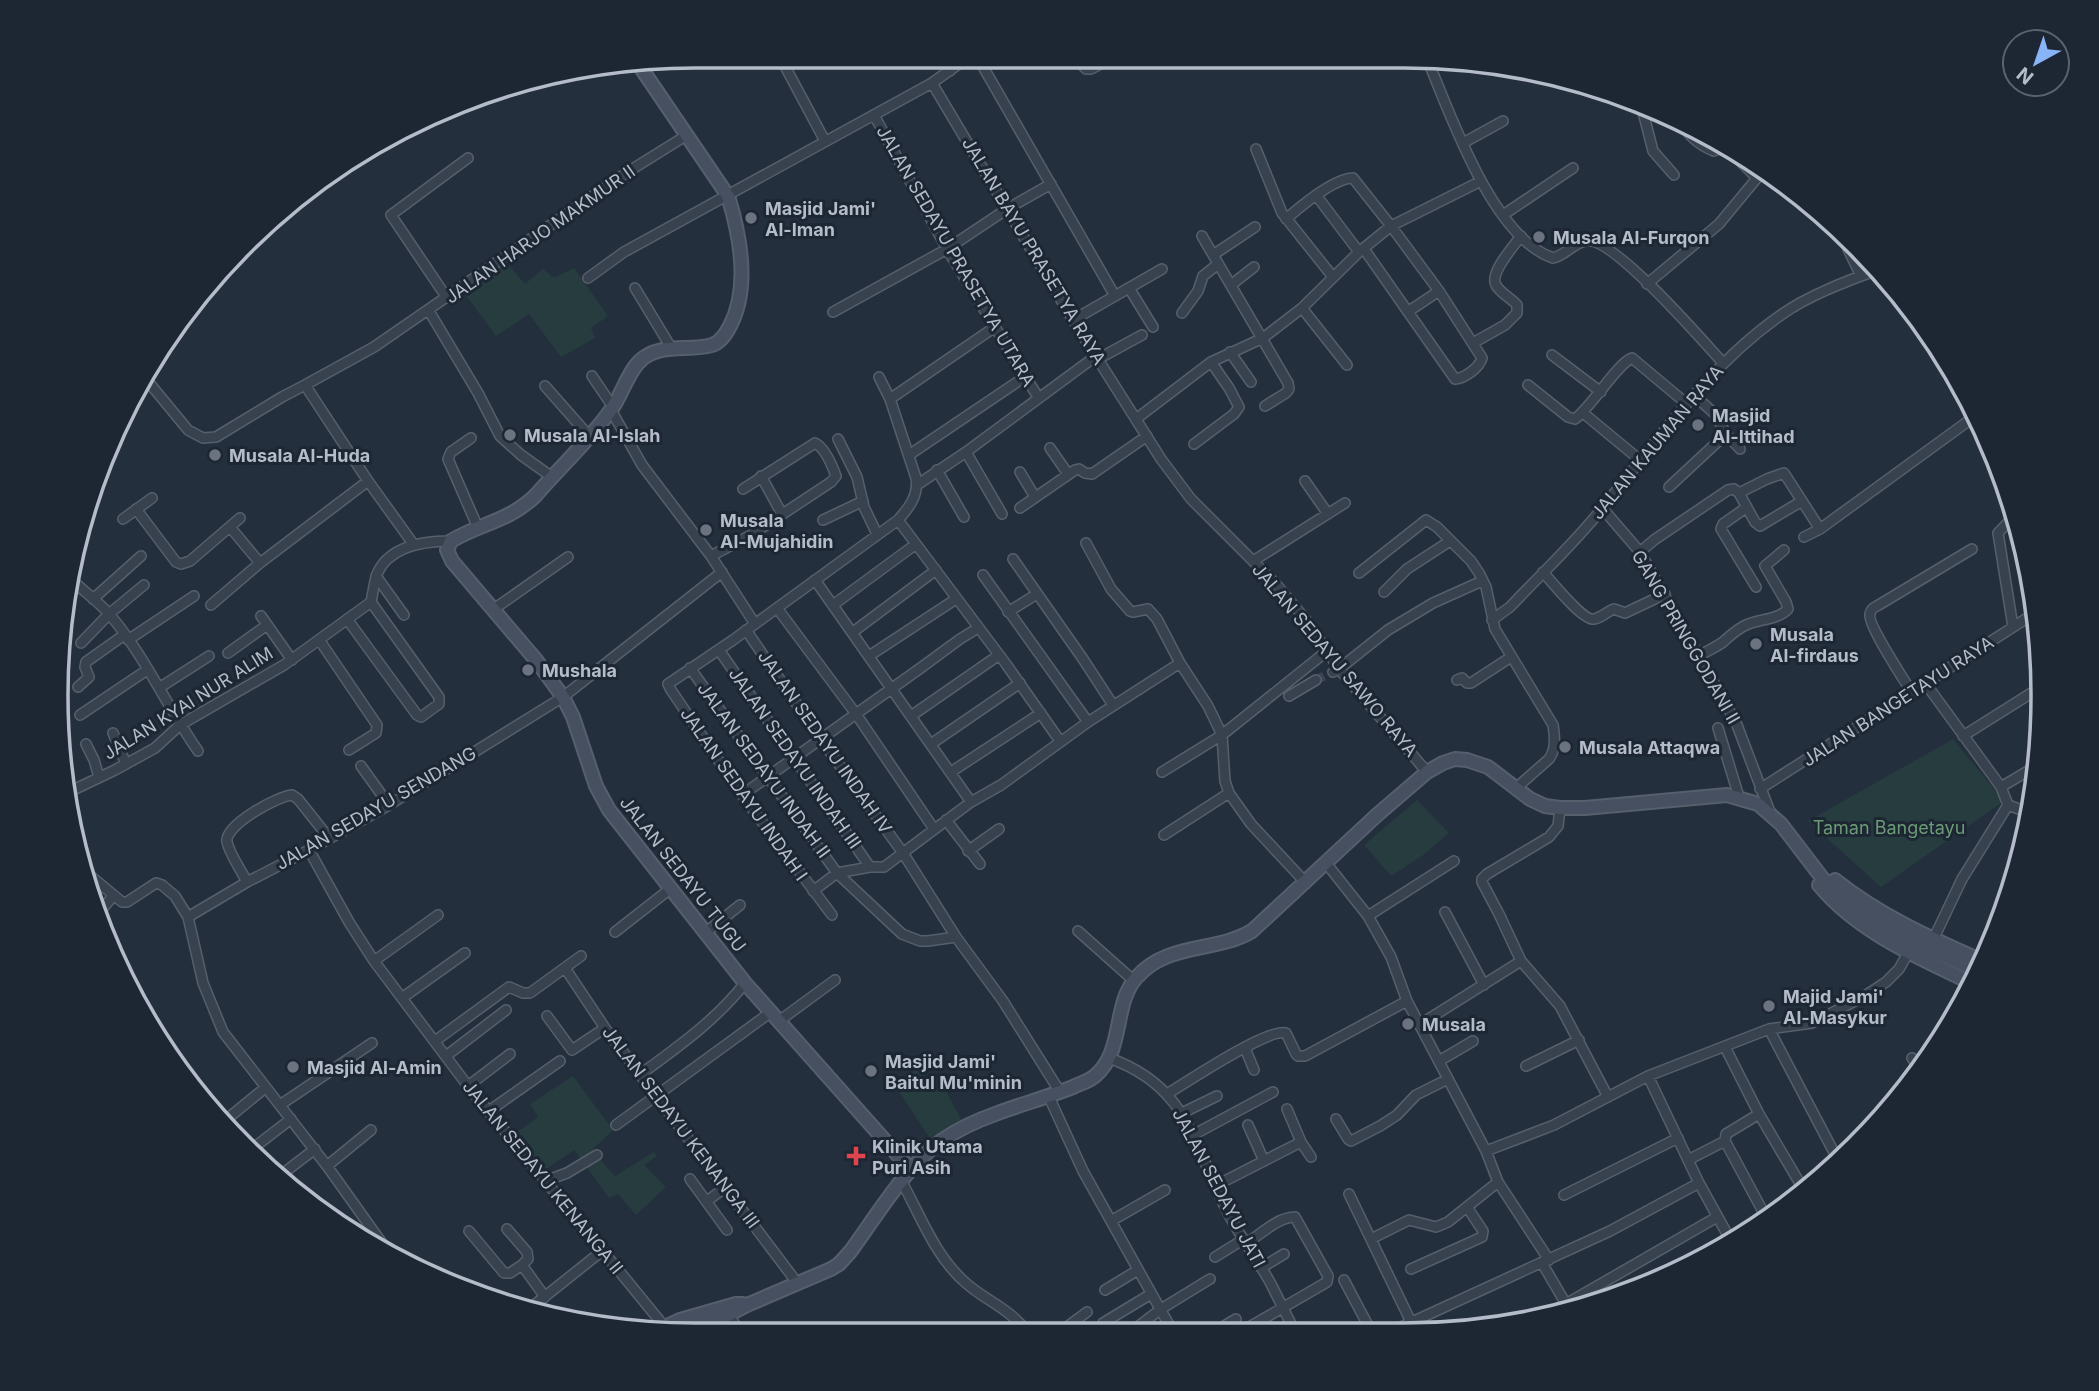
<svg xmlns="http://www.w3.org/2000/svg" width="2099" height="1391" font-family="Inter,sans-serif">
	<rect width="100%" height="100%" fill="#242f3e"/>
	<path fill="#263c3f" d="M506,262L525,284L543,269L554,278L574,268L608,316L591,328L595,338L561,357L529,314L496,336L462,290Z
		M1953,739L2004,801L1881,887L1808,821Z
		M1417,800L1449,833L1422,856L1391,876L1364,845Z
		M917,1069L926,1082L939,1078L964,1125L933,1143L894,1084Z
		M573,1076L613,1130L592,1150L615,1176L654,1152L657,1156L644,1165L666,1187L636,1215L618,1194L609,1198L574,1150L542,1172L513,1135L538,1117L530,1104Z"/>
	<g fill="none" stroke-linecap="round" stroke-linejoin="round">
		<path stroke="#3a4453" stroke-width="9" stroke-dasharray="9 4.5" stroke-linecap="butt" d="M1316,680L1333,672"/>
		<defs>
			<path id="street" d="M780,57L825,141
				M835,57C846,67 854,63 866,57
				M942,58L950,71
				M978,58L1115,296
				M1076,59L1086,69H1091L1110,59
				M1428,61C1451,116 1493,238 1553,258C1566,255 1574,242 1587,241C1613,237 1703,341 1723,363
				M932,83L1073,320L1161,459L1191,499L1276,584L1307,621L1339,669L1427,772
				M1642,108L1653,151L1674,175
				M874,115L947,249L1038,397
				M1680,120C1686,134 1700,146 1714,151L1724,147
				M1463,143L1503,121
				M1256,149L1282,213L1333,277
				M1731,152L1757,178
				M1316,195L1359,252
				M1503,215L1573,168
				M1286,219C1301,206 1334,178 1353,178L1391,226L1439,291L1482,358C1479,368 1465,378 1455,379L1364,249
				M1202,236L1288,383L1289,389L1286,393L1265,406
				M1845,236L1848,249L1861,276
				M1213,255L1255,227
				M588,278L624,252L932,83L967,58
				M1647,284L1719,224L1762,172
				M1231,285L1254,267
				M635,288L672,349
				M1129,288L1153,327
				M447,298L391,215L468,158
				M1302,308L1347,365
				M429,311L478,393L500,436L521,455L552,477
				M1409,311L1439,291
				M833,312L947,249L1007,209L1051,184
				M1182,313L1198,291L1203,276L1218,264
				M1073,320L1162,269
				M1473,343L1505,325L1517,313V305C1511,298 1500,293 1496,285C1489,273 1514,246 1521,236
				M1230,352L1251,382
				M1552,355L1601,392
				M1098,359L1142,335
				M592,376L613,407
				M146,379L188,430L203,438L216,437L282,397L305,385L368,481L414,545
				M305,385L374,347L626,173L687,135
				M1528,385L1568,417L1575,419C1592,406 1618,363 1632,358L1687,404
				M545,386L589,436
				M890,399L995,327
				M611,410L642,465L711,556L755,624
				M1582,412L1640,460
				M1136,419L1211,362L1263,338L1302,308L1359,252L1391,226L1481,181
				M1726,434L1740,449
				M471,438L451,452L448,459L478,528
				M838,439L857,477L864,507L877,534
				M1194,444L1234,414L1239,407L1229,388L1211,362
				M1050,448L1068,474
				M966,452L1002,514
				M909,455L1026,376
				M937,470L964,517
				M1020,472L1035,497
				M761,476L782,514
				M1305,481L1328,514
				M917,485L966,452L1096,356
				M1669,487L1726,434L1715,414L1695,396
				M1739,493L1755,522L1760,526L1802,501
				M1747,507L1723,524L1721,529L1756,587
				M1020,508L1075,470L1079,469L1085,473L1092,474L1147,436
				M136,509L176,562L181,564L190,561L240,518
				M1603,509L1640,552L1727,706L1737,725L1770,812
				M123,519L152,498
				M823,520L863,501
				M898,520L1006,664L1060,741
				M230,527L260,563
				M1804,537L1820,529L1978,414
				M1086,543L1111,589L1130,611L1133,612L1148,609L1157,619L1180,663L1208,706L1222,735L1225,781L1229,793L1251,824L1306,883
				M1640,552L1654,540L1728,490L1734,489L1739,493L1767,479L1784,473L1820,529
				M711,556L751,535L831,482L836,476C832,465 825,448 815,443L743,489
				M1013,559L1083,659L1113,705
				M1253,561L1345,503
				M1543,572C1551,581 1584,622 1594,619C1601,618 1608,611 1614,609L1625,613L1665,594
				M1359,573L1426,520L1437,527L1471,561L1479,573L1486,587L1495,629L1553,725C1555,738 1556,749 1549,759L1515,789
				M983,575L1088,722
				M376,576L404,615
				M815,580L971,802
				M74,582C86,593 100,603 110,615C145,656 167,707 198,751
				M1384,592L1407,569L1450,541
				M93,599L141,556
				M211,605L260,563L368,481
				M833,605L916,544
				M777,608L856,714L934,829
				M494,609L568,557
				M1008,612L1037,594
				M261,616L292,660
				M347,619L417,715L421,717L439,704V697L371,602
				M1492,620L1510,607C1541,574 1576,542 1604,506C1659,439 1709,365 1781,315C1807,296 1847,281 1877,270
				M2013,627L1998,533L2015,515
				M746,630L820,738L903,853L956,937L1003,1001L1060,1092
				M853,632L936,570
				M128,640L194,596
				M320,641L377,725L376,733L349,750
				M81,643L109,614L144,585
				M719,650L870,867
				M228,653L267,625
				M869,656L956,599
				M1699,656C1707,651 1716,647 1723,642C1731,635 1737,629 1746,625C1759,619 1778,620 1788,609L1786,602L1765,566L1784,550
				M690,668L837,873L902,934L920,941H928L956,937
				M1333,672L1339,669L1388,630L1433,603L1482,581
				M1457,680L1462,678L1467,683H1471L1511,657
				M1926,684L2001,787L2008,805L1962,879L1933,940
				M78,687L89,677L85,667L86,662L124,635
				M159,688L209,656
				M1912,693C1905,681 1867,624 1870,614C1871,609 1873,608 1877,606L1972,549
				M1289,696L1316,680
				M80,715L147,670
				M911,716L999,655
				M1718,728L1739,797
				M113,733L126,764
				M1963,736L2041,687
				M86,744L94,760L99,777
				M931,744L1020,683
				M361,766L389,805
				M951,772L1041,713
				M1162,772L1222,735L1327,651
				M2001,787L2038,765
				M1760,789L2035,613
				M71,791L115,770L155,748L180,725L284,665L371,602C373,593 374,583 377,574C389,546 424,541 451,541
				M742,795L922,667L960,639L978,628
				M2008,805L2030,813
				M1560,808L1558,826L1549,837L1487,874L1482,879V882L1499,914L1521,961L1560,1006L1608,1097
				M946,820L980,864
				M1164,835L1229,793
				M309,850L349,922L374,961L468,1086L664,1326
				M968,851L999,829
				M1326,863L1368,916L1391,957L1407,1001L1486,1151L1498,1182L1549,1260
				M81,868L122,902H127L156,883L162,885L175,896L188,917L203,983L223,1032L327,1166L389,1253
				M247,882C241,870 230,855 227,842C224,825 278,796 292,795L298,799L329,838
				M813,891L837,873L870,867H884L971,802L1001,785L1088,722L1180,663
				M1445,912L1484,985
				M99,913L113,896
				M832,915L742,795L671,690L668,684L733,640L898,520C909,508 919,495 916,478L890,399L879,377
				M1368,916L1454,861
				M188,917L247,882L309,850L389,805L563,697L722,572
				M1078,931L1133,980
				M615,932L670,889
				M705,933L740,905
				M374,961L438,915
				M565,968L605,1028L798,1284
				M402,998L465,953
				M547,1016L572,1050L605,1028
				M779,1021L835,980
				M1419,1025L1521,961
				M1769,1029L1838,1160
				M435,1041L509,987L523,993H530L581,956
				M1725,1047L1759,1114L1805,1192
				M1245,1048L1254,1070
				M446,1056L506,1010
				M1109,1058C1191,1087 1193,1147 1229,1215C1241,1238 1258,1260 1271,1284C1279,1300 1287,1316 1295,1332
				M1912,1058L1919,1068
				M1439,1061L1473,1041
				M1526,1066L1579,1040
				M641,1074C679,1046 716,1020 745,983
				M1648,1076L1699,1183L1731,1241
				M468,1086L510,1054
				M1167,1094C1187,1082 1267,1028 1286,1033L1296,1054L1298,1056H1305L1407,1001
				M1049,1097L1083,1171L1173,1332
				M280,1105L372,1043
				M1287,1109L1301,1142L1311,1157
				M489,1111L560,1061
				M1182,1113L1217,1096
				M227,1119L265,1088
				M1336,1119L1348,1139L1351,1141L1380,1126L1397,1115L1416,1095L1448,1079
				M616,1125L771,1012
				M1248,1125L1264,1161
				M1193,1135L1273,1092
				M1725,1141L1767,1219
				M252,1149L291,1119
				M1486,1151L1554,1125L1648,1076L1769,1029L1812,1023L1863,997L1886,982L1899,969L1908,953
				M1688,1160L1725,1141L1726,1134L1759,1114
				M327,1166L371,1130
				M277,1178L315,1149
				M690,1179L727,1230
				M545,1181L567,1173L597,1155
				M902,1182C921,1217 936,1258 967,1284C988,1302 1009,1308 1027,1332
				M1215,1186L1301,1142
				M1349,1194L1411,1322
				M1564,1195L1678,1138
				M707,1201L726,1187
				M1111,1221L1165,1190
				M507,1229L527,1252L528,1259L522,1265
				M469,1231L504,1273H510L522,1265L545,1297
				M1371,1239L1409,1220L1436,1227L1448,1222L1498,1182
				M1215,1257L1244,1239
				M1542,1263L1566,1304
				M1261,1268L1284,1254
				M1411,1269L1482,1237L1483,1231L1467,1207
				M1344,1280L1372,1333
				M1105,1290L1138,1270
				M533,1306L602,1251
				M727,1311L738,1330
				M1536,1319L1566,1304L1717,1217
				M1103,1323L1151,1294
				M1246,1329L1327,1282L1328,1276L1295,1217C1278,1217 1261,1234 1247,1243
				M1060,1332L1087,1312
				M1090,1332L1091,1331
				M1131,1332L1161,1309L1210,1279
				M1214,1332L1236,1319
				M1388,1333L1610,1231L1699,1183"/>
			<path id="secondary" d="M639,65L728,196C740,235 750,288 730,326C726,334 721,342 712,345C690,352 659,342 640,361C629,371 622,393 613,407C591,439 561,466 536,495C510,521 481,523 451,541L447,550L452,561L536,660L563,697L573,717L596,786L609,810L745,983L911,1170
				M1835,880C1880,916 1930,938 1982,961
				M1819,885C1858,932 1917,957 1972,983
				M659,1330L680,1320L736,1304H743
				M682,1330L728,1315L747,1305L831,1269L839,1264L850,1252C875,1218 907,1165 941,1141C958,1129 978,1120 998,1113C1022,1104 1048,1097 1073,1087C1081,1083 1090,1081 1096,1075C1124,1051 1113,1004 1136,978C1167,942 1215,953 1252,931L1377,815L1427,772L1443,763L1455,759L1467,760L1488,767L1530,799L1545,806L1560,808H1585L1727,795L1758,804L1781,824L1823,879L1847,901L1874,919L1922,946L1977,971"/>
		</defs>
		<use href="#street" stroke="#565f6c" stroke-width="12"/>
		<use href="#secondary" stroke="#565f6c" stroke-width="16"/>
		<use href="#street" stroke="#38414e" stroke-width="9"/>
		<use href="#secondary" stroke="#465061" stroke-width="12"/>
	</g>
	<g fill="#6b7280" stroke="#1d2633" stroke-width="2.5">
		<circle cx="751" cy="218" r="7"/>
		<circle cx="1539" cy="237" r="7"/>
		<circle cx="1698" cy="425" r="7"/>
		<circle cx="510" cy="435" r="7"/>
		<circle cx="215" cy="455" r="7"/>
		<circle cx="706" cy="530" r="7"/>
		<circle cx="1756" cy="644" r="7"/>
		<circle cx="528" cy="670" r="7"/>
		<circle cx="1565" cy="747" r="7"/>
		<circle cx="1769" cy="1006" r="7"/>
		<circle cx="1408" cy="1024" r="7"/>
		<circle cx="293" cy="1067" r="7"/>
		<circle cx="871" cy="1071" r="7"/>
	</g>
	<path fill="#e0444e" stroke="#1d2633" stroke-width="2.5" d="M852.5 1145.5h7v7h7v7h-7v7h-7v-7h-7v-7h7z"/>
	<g text-anchor="middle" dominant-baseline="central" stroke-width="6" stroke-linejoin="round" paint-order="stroke">
		<g font-size="18" font-weight="bold" fill="#b4bcc9" stroke="#1d2633" text-anchor="start">
			<text x="765" y="208">Masjid Jami'<tspan x="765" dy="21">Al-Iman</tspan></text>
			<text x="1553" y="237">Musala Al-Furqon</text>
			<text x="1712" y="415">Masjid<tspan x="1712" dy="21">Al-Ittihad</tspan></text>
			<text x="524" y="435">Musala Al-Islah</text>
			<text x="229" y="455">Musala Al-Huda</text>
			<text x="720" y="520">Musala<tspan x="720" dy="21">Al-Mujahidin</tspan></text>
			<text x="1770" y="634">Musala<tspan x="1770" dy="21">Al-firdaus</tspan></text>
			<text x="542" y="670">Mushala</text>
			<text x="1579" y="747">Musala Attaqwa</text>
			<text x="1783" y="996">Majid Jami'<tspan x="1783" dy="21">Al-Masykur</tspan></text>
			<text x="1422" y="1024">Musala</text>
			<text x="885" y="1061">Masjid Jami'<tspan x="885" dy="21">Baitul Mu'minin</tspan></text>
			<text x="307" y="1067">Masjid Al-Amin</text>
			<text x="872" y="1146">Klinik Utama<tspan x="872" dy="21">Puri Asih</tspan></text>
		</g>
		<g font-size="18" fill="#b4bcc9" stroke="#1d2633">
			<text transform="translate(540 234) rotate(-35)">JALAN HARJO MAKMUR II</text>
			<text transform="translate(1034 251) rotate(59)">JALAN BAYU PRASETYA RAYA</text>
			<text transform="translate(956 256) rotate(60)">JALAN SEDAYU PRASETYA UTARA</text>
			<text transform="translate(1657 442) rotate(-50)">JALAN KAUMAN RAYA</text>
			<text transform="translate(1686 637) rotate(60)">GANG PRINGGODANI II</text>
			<text transform="translate(1335 660) rotate(50)">JALAN SEDAYU SAWO RAYA</text>
			<text transform="translate(1898 701) rotate(-33)">JALAN BANGETAYU RAYA</text>
			<text transform="translate(188 703) rotate(-32)">JALAN KYAI NUR ALIM</text>
			<text transform="translate(825 742) rotate(55)">JALAN SEDAYU INDAH IV</text>
			<text transform="translate(795 758) rotate(55)">JALAN SEDAYU INDAH III</text>
			<text transform="translate(764 770) rotate(54)">JALAN SEDAYU INDAH II</text>
			<text transform="translate(744 794) rotate(55)">JALAN SEDAYU INDAH I</text>
			<text transform="translate(376 808) rotate(-30)">JALAN SEDAYU SENDANG</text>
			<text transform="translate(683 874) rotate(52)">JALAN SEDAYU TUGU</text>
			<text transform="translate(681 1127) rotate(53)">JALAN SEDAYU KENANGA III</text>
			<text transform="translate(543 1177) rotate(51)">JALAN SEDAYU KENANGA II</text>
			<text transform="translate(1219 1188) rotate(62)">JALAN SEDAYU JATI</text>
		</g>
		<g font-size="18" fill="#6b9a76" stroke="#1d2633">
			<text x="1889" y="827">Taman Bangetayu</text>
		</g>
	</g>
	<path d="M0 0H2099V1391H0ZM695 68H1404A627 627 0 0 1 2031 695V696A627 627 0 0 1 1404 1323H695A627 627 0 0 1 68 696V695A627 627 0 0 1 695 68Z" fill="#1d2633" fill-rule="evenodd"/>
	<path fill="none" stroke="#b4bcc9" stroke-width="3.5" d="M695 68H1404A627 627 0 0 1 2031 695V696A627 627 0 0 1 1404 1323H695A627 627 0 0 1 68 696V695A627 627 0 0 1 695 68Z"/>
	<g transform="translate(2036 63) rotate(220)"><circle r="33" fill="#1d2633" stroke="#59626f" stroke-width="2"/>
	<path d="M0-5L12 26L0 18L-12 26Z" fill="#8ab4f8"/>
	<text y="-10" font-size="19" font-weight="bold" text-anchor="middle" fill="#b4bcc9">N</text>
	</g>
</svg>
